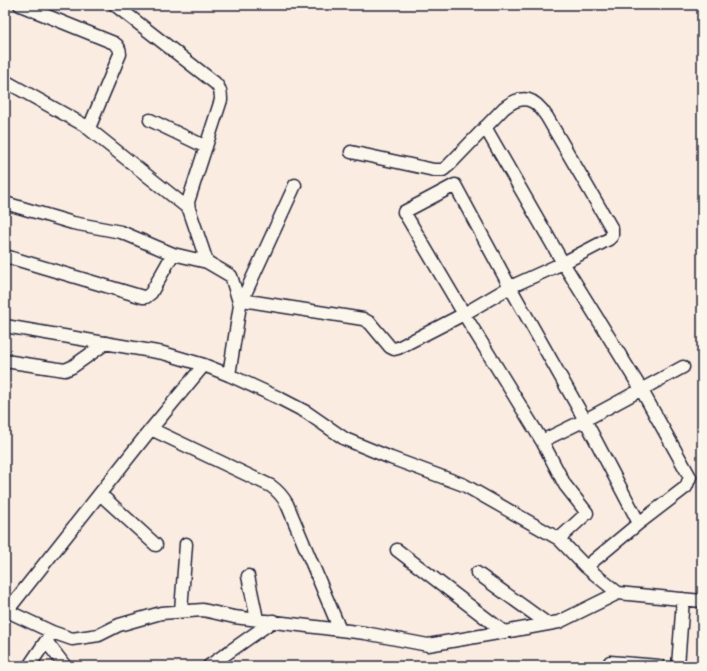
<svg xmlns="http://www.w3.org/2000/svg" width="707" height="671" font-family="Delius,sans-serif">
	<rect width="100%" height="100%" fill="#fbece2"/>
	<filter id="ink" filterUnits="userSpaceOnUse"><feTurbulence type="fractalNoise" baseFrequency=".025" numOctaves="2"/><feDisplacementMap in="SourceGraphic" scale="8" xChannelSelector="R" yChannelSelector="G"/><feConvolveMatrix kernelMatrix="1 2 1 2 8 2 1 2 1" color-interpolation-filters="sRGB"/></filter>
	<g filter="url(#ink)">
		<g fill="none" stroke-linecap="round" stroke-linejoin="round">
			<defs>
				<path id="street" d="M20,5L114,43C119,46 120,49 120,54L89,128
					M115,5L215,83C220,88 221,92 221,100L188,202L189,209L207,262
					M5,81L84,125L189,209
					M150,120L206,147
					M485,127L563,263L641,389L690,477L686,487L639,523L586,567
					M5,203L73,223L121,232L173,254L207,262L231,276L240,305L229,375
					M5,256L143,297H146L151,293L173,254
					M242,300L363,319L370,323L390,347L394,349L398,348L464,314L510,287L563,263L609,239L612,236V229L547,117C535,98 523,93 504,108L449,165L443,170H434L351,152
					M240,305L295,185
					M5,326L163,353L204,365L229,375L279,398L306,412L345,439L391,458L464,485L559,539L586,567L618,593L702,601
					M5,361L65,370L72,367L106,343
					M151,429L271,486C278,491 283,497 287,504L340,630
					M542,441L585,420L683,367
					M100,494L156,545
					M559,539L587,513L565,485L542,441L464,314L404,212L455,185L510,287L585,420L639,523
					M397,550L504,632
					M477,573L548,624
					M248,576L257,619
					M5,610L52,632L72,639L99,635L119,625L161,613L203,610L234,617L365,633L428,645L504,632L559,622L618,593
					M7,611L151,429L204,365
					M181,611L186,544
					M46,641L65,666
					M610,662L659,666
					M29,666L52,632
					M209,666L273,621
					M678,666L683,599"/>
			</defs>
			<use href="#street" stroke="#22223b" stroke-width="15"/>
			<use href="#street" stroke="#fbf7ec" stroke-width="12"/>
		</g>
	</g>
	<rect width="707" height="671" fill="none" stroke="#fbf7ec" stroke-width="20"/>
	<rect x="10" y="10" width="687" height="651" fill="none" stroke="#22223b" stroke-width="1.5" filter="url(#ink)"/>
</svg>
